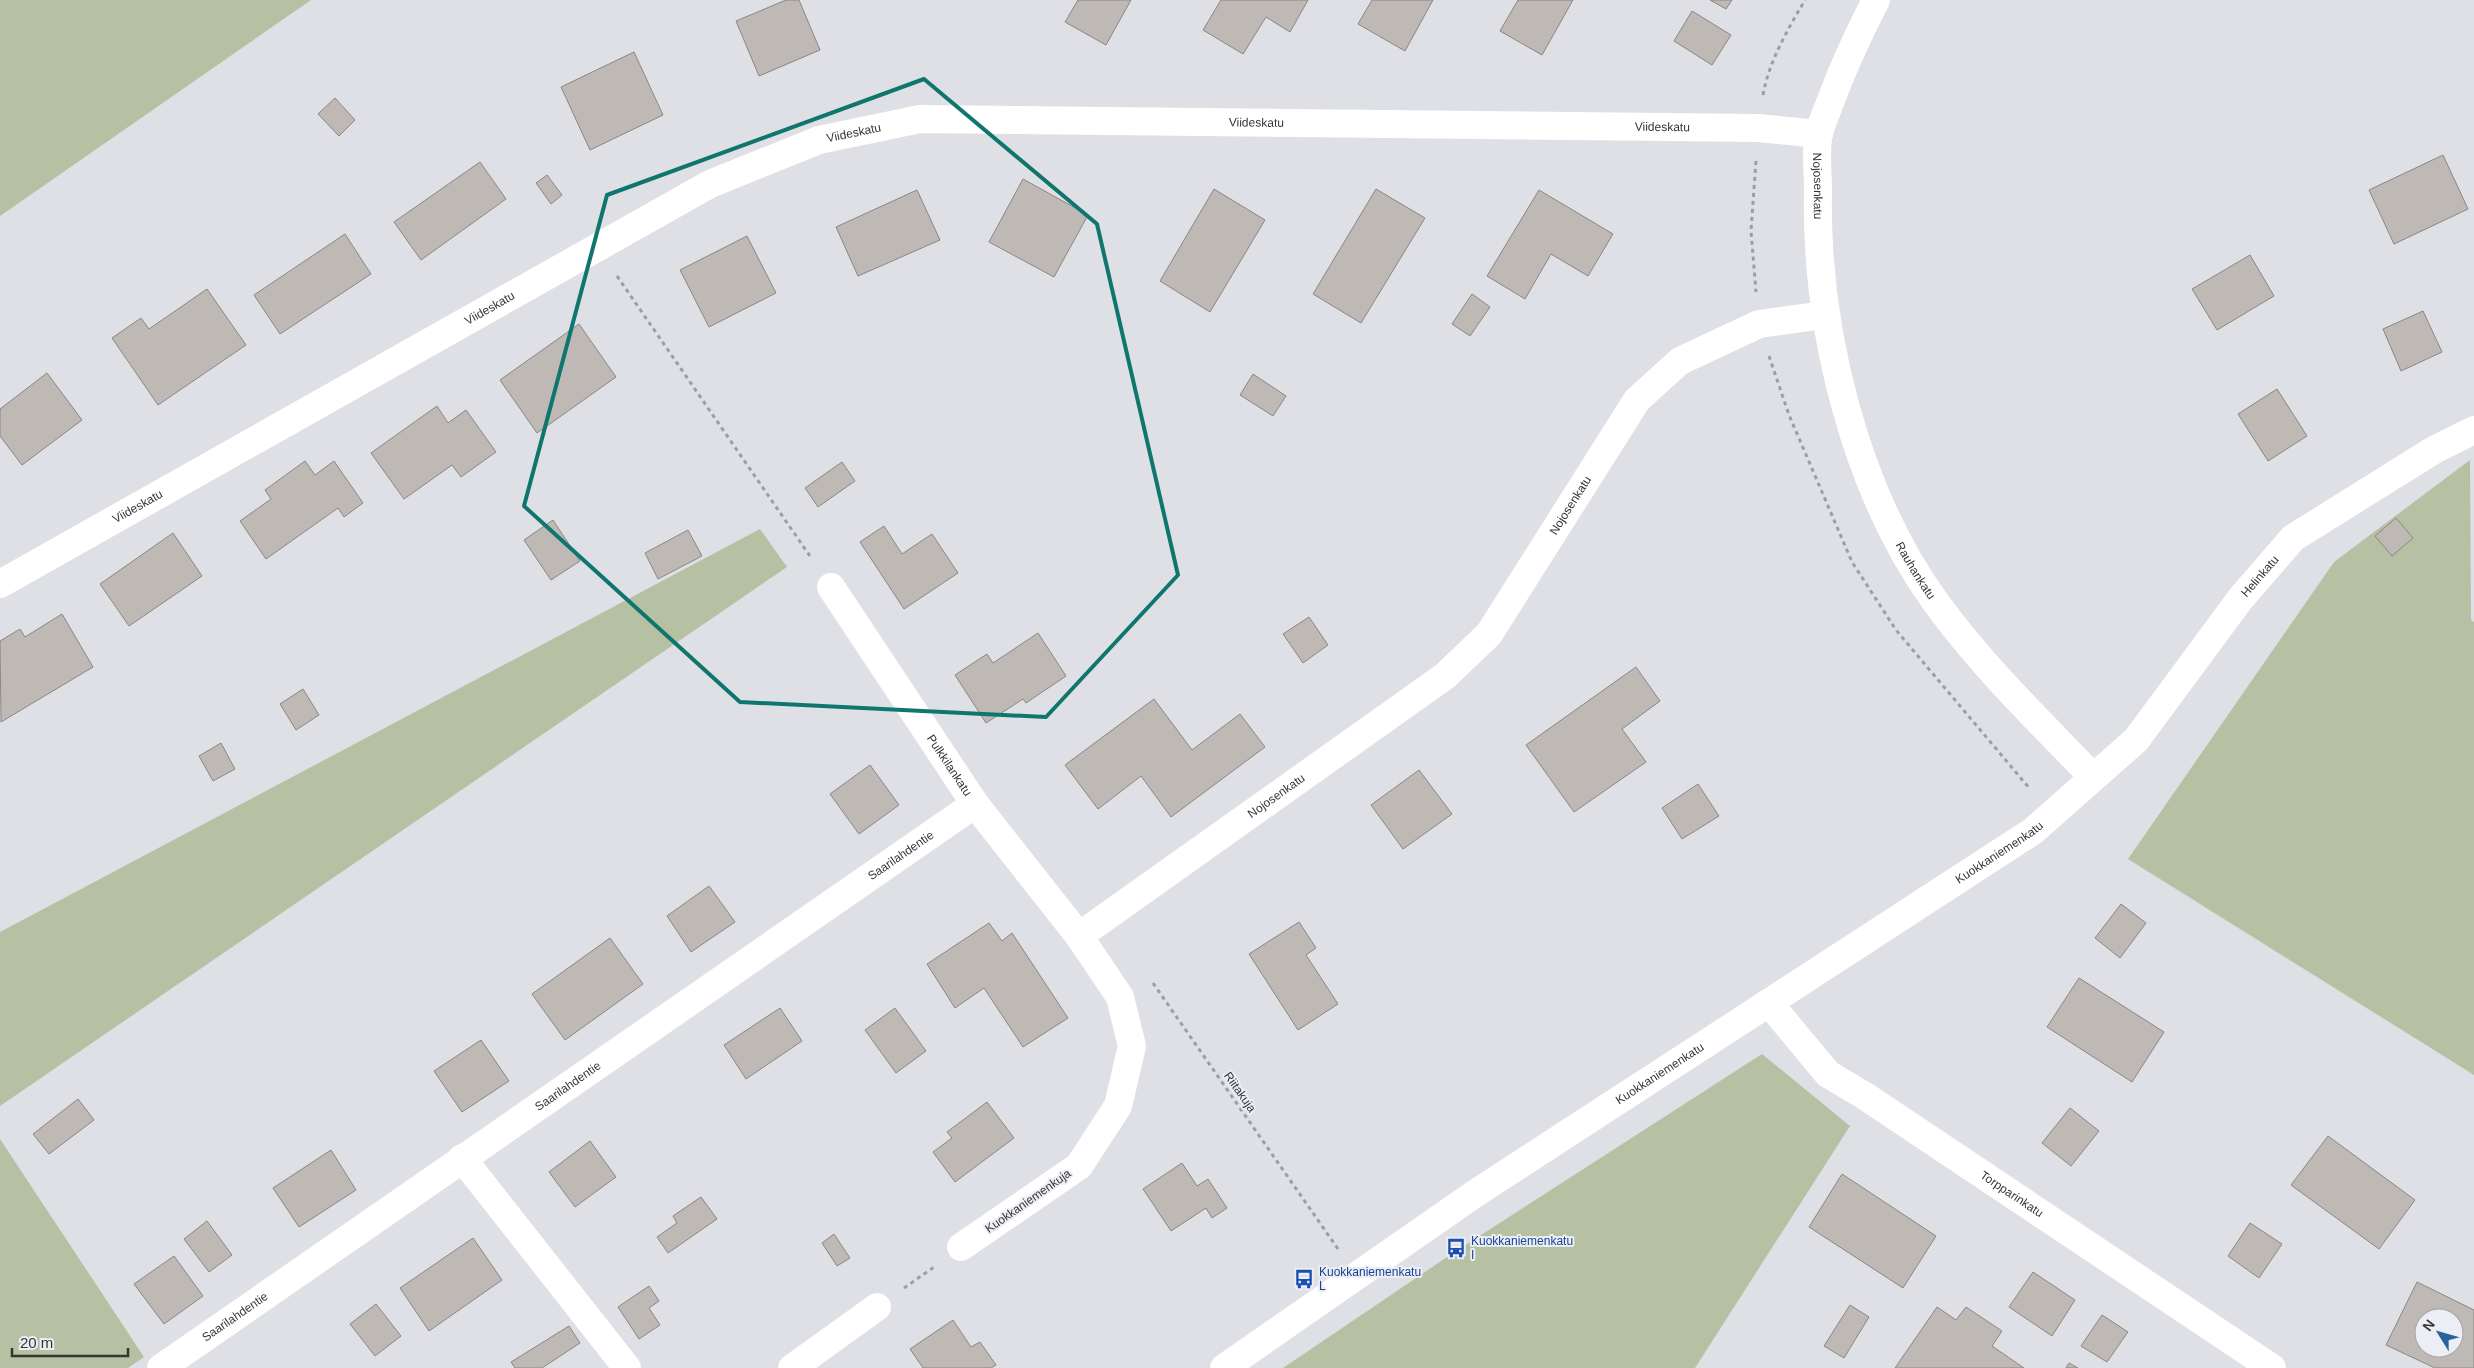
<svg xmlns="http://www.w3.org/2000/svg" width="2474" height="1368" font-family="Helvetica,sans-serif">
	<rect width="100%" height="100%" fill="#dfe0e6"/>
	<path fill="#b5c1a2" d="M0,0H311L0,216Z
		M2470,460L2471,620L2474,622V1075L2128,859L2334,562Z
		M760,529L787,567L0,1106V932Z
		M1762,1054L1850,1126L1695,1368H1283L1453,1253Z
		M0,1139L144,1357L128,1368H0Z"/>
	<path fill="#beb9b5" stroke="#8a8682" fill-rule="evenodd" d="M786,0H799L820,50L759,76L736,21Z
		M1078,0H1131L1106,45L1065,22Z
		M1221,0H1308L1290,32L1266,17L1243,54L1203,30Z
		M1372,0H1433L1405,51L1358,24Z
		M1518,0H1573L1542,55L1500,31Z
		M1710,0H1732L1726,9Z
		M1692,11L1731,35L1712,65L1674,41Z
		M634,52L663,115L590,150L561,87Z
		M335,98L355,120L339,136L318,114Z
		M2443,155L2468,209L2394,244L2369,190Z
		M480,162L506,199L421,260L394,222Z
		M547,175L562,195L551,204L536,183Z
		M1023,179L1088,215L1054,277L989,242Z
		M1214,189L1265,220L1210,312L1160,281Z
		M1376,189L1425,218L1361,323L1313,294Z
		M917,190L940,240L858,276L836,227Z
		M1539,190L1613,234L1588,276L1551,254L1525,299L1487,276Z
		M345,234L371,274L280,334L254,295Z
		M747,236L776,293L709,327L680,270Z
		M2250,255L2274,296L2217,330L2192,289Z
		M207,289L246,345L158,405L112,338L141,318L149,329Z
		M1472,294L1490,307L1470,336L1452,324Z
		M2423,311L2442,352L2401,371L2383,329Z
		M579,324L616,377L537,433L500,380Z
		M47,373L82,420L22,465L0,436V409Z
		M1253,374L1286,396L1273,416L1240,395Z
		M2277,389L2307,436L2268,461L2238,414Z
		M437,406L448,423L466,410L496,452L461,477L452,465L404,499L371,453Z
		M305,461L315,475L334,461L363,503L344,517L338,508L266,559L240,521L271,499L265,490Z
		M842,462L855,481L818,507L805,488Z
		M2396,518L2413,538L2392,556L2375,536Z
		M553,520L580,561L551,580L524,540Z
		M884,526L902,554L932,534L958,573L904,609L860,542Z
		M688,530L702,556L658,579L645,553Z
		M173,533L202,576L129,626L100,584Z
		M62,614L93,667L1,722L0,641L20,629L25,637Z
		M1309,617L1328,645L1303,663L1283,634Z
		M1038,633L1066,676L1026,703L1023,699L986,723L955,675L987,654L993,663Z
		M1636,667L1660,701L1622,729L1646,762L1574,812L1526,745Z
		M303,689L319,715L296,730L280,704Z
		M1154,699L1192,750L1240,714L1265,747L1171,817L1141,776L1098,809L1065,765Z
		M221,743L235,769L213,781L199,756Z
		M870,765L899,805L859,834L830,794Z
		M1419,770L1452,814L1403,849L1371,805Z
		M1698,784L1719,816L1682,839L1662,808Z
		M709,886L735,922L691,952L667,916Z
		M2121,904L2146,923L2120,958L2095,938Z
		M1299,922L1316,948L1306,955L1338,1004L1298,1030L1249,954Z
		M989,923L1002,941L1012,933L1068,1018L1023,1047L984,988L955,1008L927,964Z
		M610,938L643,984L565,1040L532,994Z
		M2079,978L2164,1032L2132,1082L2047,1027Z
		M780,1008L802,1041L746,1079L724,1045Z
		M895,1008L926,1051L896,1073L865,1030Z
		M481,1040L509,1081L462,1112L434,1071Z
		M78,1099L94,1120L49,1154L33,1134Z
		M987,1102L1014,1138L955,1182L933,1152L952,1138L947,1132Z
		M2070,1108L2099,1131L2071,1166L2042,1143Z
		M2328,1136L2415,1200L2379,1249L2291,1185Z
		M590,1141L616,1177L575,1207L549,1172Z
		M331,1150L356,1190L299,1227L273,1188Z
		M1182,1163L1197,1186L1208,1179L1227,1208L1212,1218L1206,1208L1171,1231L1143,1189Z
		M1842,1174L1936,1236L1903,1288L1809,1227Z
		M701,1197L717,1219L668,1253L657,1237L677,1223L673,1216Z
		M207,1221L232,1255L209,1272L184,1239Z
		M2250,1223L2282,1244L2259,1278L2228,1256Z
		M834,1234L850,1258L837,1266L822,1243Z
		M473,1238L502,1280L429,1331L400,1288Z
		M174,1256L203,1296L164,1324L134,1284Z
		M2033,1272L2075,1300L2052,1336L2009,1307Z
		M2417,1282L2474,1310V1368H2435L2386,1345ZM2424,1318H2454V1348H2424Z
		M649,1286L659,1301L649,1308L660,1325L639,1339L618,1307Z
		M376,1304L401,1336L375,1356L350,1324Z
		M1850,1305L1869,1317L1844,1358L1824,1346Z
		M1937,1307L1956,1320L1966,1307L2002,1331L1992,1346L2024,1368H1895Z
		M2102,1315L2128,1332L2107,1362L2081,1346Z
		M953,1320L971,1347L980,1342L996,1365L991,1368H923L910,1349Z
		M569,1326L580,1343L542,1368H515L511,1362Z
		M2069,1363L2078,1368H2066Z"/>
	<g fill="none" stroke-linecap="round" stroke-linejoin="round">
		<path stroke="#9d9ea3" stroke-width="3" stroke-dasharray="4 4" stroke-linecap="butt" d="M1763,95C1769,61 1788,29 1805,0
			M1756,161L1751,231L1756,292
			M617,276L812,559
			M1769,356L1789,415L1852,562L1896,630L2030,789
			M1153,983L1338,1249
			M904,1288L934,1267"/>
		<g stroke="#fff" stroke-width="28">
			<path id="s1" d="M1876,0C1859,33 1844,65 1831,100C1827,111 1822,122 1819,133C1815,150 1818,172 1818,190C1815,328 1855,492 1937,604C1983,667 2039,721 2093,777"/>
			<path id="s2" d="M0,584L710,184L819,140L920,119L1758,128L1819,134"/>
			<path id="s3" d="M831,587L975,804L1079,936L1120,997L1132,1046L1118,1106L1079,1166L961,1247"/>
			<path id="s4" d="M1079,936L1445,676L1489,634L1637,400L1680,361L1759,324L1824,315"/>
			<path id="s5" d="M1769,1003L1828,1074L1865,1096L2272,1368"/>
			<path d="M462,1158L627,1368"/>
			<path id="s6" d="M161,1368L975,804"/>
			<path d="M792,1368L877,1307"/>
			<path id="s7" d="M1224,1368L1476,1193L2033,831L2136,740L2241,598L2293,538L2434,450L2474,430"/>
		</g>
	</g>
	<path fill="none" stroke="#0f766e" stroke-width="4" stroke-linejoin="round" d="M924,79L1097,224L1178,575L1046,717L740,702L524,506L607,195Z"/>
	<defs>
		<symbol id="bus-bare" viewBox="-9 -9 18 18"><path d="M-5-6H5V4H4V6H2V4H-2V6H-4V4H-5ZM-3.5-4V0h7V-4ZM-3.5 1.2v1.5H-2V1.2ZM2 1.2v1.5H3.5V1.2Z" fill="#1a4fb4" stroke="#eceef3" stroke-width="2.5" paint-order="stroke"/></symbol>
	</defs>
	<g fill-rule="evenodd">
		<use href="#bus-bare" x="1442" y="1234" width="28" height="28"/>
		<use href="#bus-bare" x="1290" y="1265" width="28" height="28"/>
	</g>
	<g text-anchor="middle" dominant-baseline="central" stroke-width="4" stroke-linejoin="round" paint-order="stroke">
		<g font-size="12" fill="#343537" stroke="#eceef3">
			<text stroke="none"><textPath href="#s2" startOffset="1372">Viideskatu</textPath></text>
			<text stroke="none"><textPath href="#s2" startOffset="1778">Viideskatu</textPath></text>
			<text stroke="none"><textPath href="#s2" startOffset="968">Viideskatu</textPath></text>
			<text stroke="none"><textPath href="#s1" startOffset="198">Nojosenkatu</textPath></text>
			<text stroke="none"><textPath href="#s2" startOffset="562">Viideskatu</textPath></text>
			<text stroke="none"><textPath href="#s4" startOffset="662">Nojosenkatu</textPath></text>
			<text stroke="none"><textPath href="#s2" startOffset="158">Viideskatu</textPath></text>
			<text stroke="none"><textPath href="#s1" startOffset="600">Rauhankatu</textPath></text>
			<text stroke="none"><textPath href="#s7" startOffset="1314">Helinkatu</textPath></text>
			<text stroke="none"><textPath href="#s3" startOffset="214">Pulkkilankatu</textPath></text>
			<text stroke="none"><textPath href="#s4" startOffset="242">Nojosenkatu</textPath></text>
			<text stroke="none"><textPath href="#s7" startOffset="931">Kuokkaniemenkatu</textPath></text>
			<text stroke="none"><textPath href="#s6" startOffset="900">Saarilahdentie</textPath></text>
			<text stroke="none"><textPath href="#s7" startOffset="526">Kuokkaniemenkatu</textPath></text>
			<text stroke="none"><textPath href="#s6" startOffset="495">Saarilahdentie</textPath></text>
			<text transform="translate(1240 1092) rotate(55)">Riitakuja</text>
			<text stroke="none"><textPath href="#s5" startOffset="312">Torpparinkatu</textPath></text>
			<text transform="translate(1028 1201) rotate(-35)">Kuokkaniemenkuja</text>
			<text stroke="none"><textPath href="#s6" startOffset="90">Saarilahdentie</textPath></text>
		</g>
		<g font-size="12" fill="#164399" stroke="#eceef3" text-anchor="start">
			<text x="1471" y="1241">Kuokkaniemenkatu<tspan x="1471" dy="14">I</tspan></text>
			<text x="1319" y="1272">Kuokkaniemenkatu<tspan x="1319" dy="14">L</tspan></text>
		</g>
	</g>
	<g transform="translate(2439 1333) rotate(307)"><circle r="24" fill="#eceef3" stroke="#a2a4a8"/>
	<path d="M0-4L9 19L0 12L-9 19Z" fill="#26649b"/>
	<text y="-8" font-size="14" font-weight="bold" text-anchor="middle" fill="#343537">N</text>
	</g>
	<path d="M12 1348v8h116v-8" fill="none" stroke="#343537" stroke-width="2.5"/>
	<text x="20" y="1348" font-size="15" fill="#343537" stroke="#eceef3" stroke-width="4" paint-order="stroke">20 m</text>
</svg>
